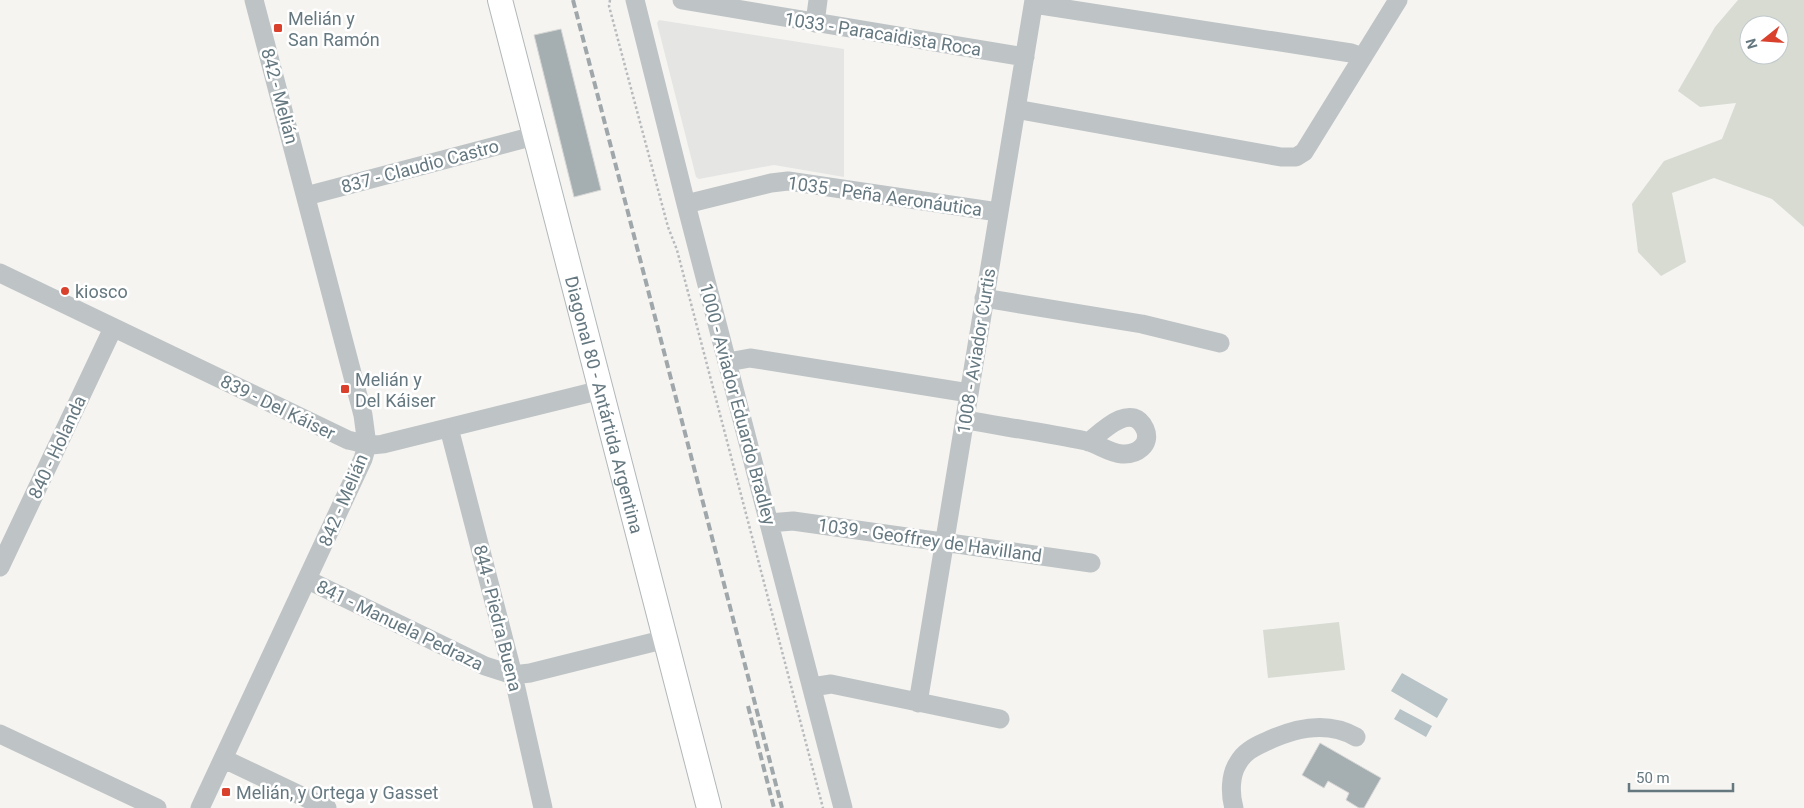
<svg xmlns="http://www.w3.org/2000/svg" width="1804" height="808" font-family="Roboto,sans-serif">
	<rect width="100%" height="100%" fill="#f5f4f1"/>
	<path fill="#e5e6e4" d="M659,20L844,49V177L774,165L699,179L696,177L657,23Z"/>
	<path fill="#d7dbd2" fill-rule="evenodd" d="M1738,0H1804V227L1772,199L1714,178L1672,193L1686,262L1661,276L1638,252L1632,204L1664,161L1722,139L1736,103L1700,107L1678,91L1715,27ZM1749,25H1779V55H1749Z
		M1339,622L1345,670L1268,678L1263,630Z"/>
	<path fill="#b7c3c6" d="M1402,673L1448,699L1437,718L1391,691Z
		M1400,709L1432,726L1426,737L1394,719Z"/>
	<path fill="#a5afb2" stroke="#d6d6d4" d="M561,29L601,190L574,197L534,35Z
		M1320,743L1381,778L1364,808H1359L1346,800L1349,793L1328,781L1324,788L1302,775Z"/>
	<g fill="none" stroke-linecap="round" stroke-linejoin="round">
		<defs>
			<g id="major">
				<path id="s1" d="M500,0L709,808"/>
			</g>
		</defs>
		<use href="#major" stroke="#b1b7b9" stroke-width="26"/>
		<path stroke="#b8bbbd" stroke-width="2.5" stroke-dasharray="2.5 2.5" stroke-linecap="butt" d="M610,0L609,6L668,227L677,250L823,808"/>
		<path stroke="#bec3c5" stroke-width="19" d="M635,0L686,204L843,808
			M682,0L1025,57
			M1034,4L1351,53L1362,57
			M815,23L818,0
			M1016,109L1281,157H1296L1304,152L1398,0
			M306,196L534,136
			M686,204L771,183L788,181L998,212
			M0,273L348,440C360,443 371,446 383,444L601,390
			M984,298L1142,324L1220,343
			M728,362L750,358L969,393
			M966,420C1006,427 1046,433 1086,441C1098,444 1109,453 1122,454C1136,455 1152,445 1145,429C1132,401 1102,431 1089,442
			M449,428L513,675L543,808
			M769,523L793,521L1091,563
			M0,567L113,328
			M308,580L485,666L513,675L530,673L666,639
			M812,687L831,684L1000,719
			M918,703C956,468 995,234 1034,0
			M0,734L157,808
			M224,759L327,808
			M200,808L363,459L367,445L363,415L254,0
			M1234,808C1230,794 1230,775 1238,763C1244,752 1254,747 1265,742C1294,728 1327,720 1356,737"/>
		<use href="#major" stroke="#fff" stroke-width="24"/>
		<path stroke="#9fa7aa" stroke-width="4" stroke-dasharray="8 4" stroke-linecap="butt" d="M573,0L782,808
			M748,706L774,808"/>
	</g>
	<g fill="#d9412d" stroke="#fff" stroke-width="2">
		<rect x="273" y="23" width="10" height="10" rx="2.5"/>
		<circle cx="65" cy="291" r="5"/>
		<rect x="340" y="384" width="10" height="10" rx="2.5"/>
		<rect x="221" y="787" width="10" height="10" rx="2.5"/>
	</g>
	<g text-anchor="middle" dominant-baseline="central" stroke-width="5" stroke-linejoin="round" paint-order="stroke">
		<g font-size="18" fill="#657880" stroke="#fff" text-anchor="start">
			<text x="288" y="18">Melián y<tspan x="288" dy="21">San Ramón</tspan></text>
			<text x="75" y="291">kiosco</text>
			<text x="355" y="379">Melián y<tspan x="355" dy="21">Del Káiser</tspan></text>
			<text x="236" y="792">Melián, y Ortega y Gasset</text>
		</g>
		<g font-size="18" fill="#657880" stroke="#fff">
			<text transform="translate(883 34) rotate(9)">1033 - Paracaidista Roca</text>
			<text transform="translate(280 96) rotate(75)">842 - Melián</text>
			<text transform="translate(420 166) rotate(-15)">837 - Claudio Castro</text>
			<text transform="translate(885 196) rotate(8)">1035 - Peña Aeronáutica</text>
			<text transform="translate(976 351) rotate(-81)">1008 - Aviador Curtis</text>
			<text stroke="none"><textPath href="#s1" startOffset="418">Diagonal 80 - Antártida Argentina</textPath></text>
			<text transform="translate(738 404) rotate(75)">1000 - Aviador Eduardo Bradley</text>
			<text transform="translate(278 407) rotate(26)">839 - Del Káiser</text>
			<text transform="translate(57 447) rotate(-65)">840 - Holanda</text>
			<text transform="translate(343 500) rotate(-67)">842 - Melián</text>
			<text transform="translate(930 540) rotate(8)">1039 - Geoffrey de Havilland</text>
			<text transform="translate(498 618) rotate(76)">844 - Piedra Buena</text>
			<text transform="translate(400 625) rotate(26)">841 - Manuela Pedraza</text>
		</g>
	</g>
	<g transform="translate(1764 40) rotate(253)"><circle r="24" fill="#ffffff" stroke="#c1c9cc"/>
	<path d="M0-4L9 19L0 12L-9 19Z" fill="#d9412d"/>
	<text y="-8" font-size="14" font-weight="bold" text-anchor="middle" fill="#657880">N</text>
	</g>
	<path d="M1629 783v8h104v-8" fill="none" stroke="#657880" stroke-width="2.5"/>
	<text x="1636" y="783" font-size="15" fill="#657880" stroke="#ffffff" stroke-width="4" paint-order="stroke">50 m</text>
</svg>
